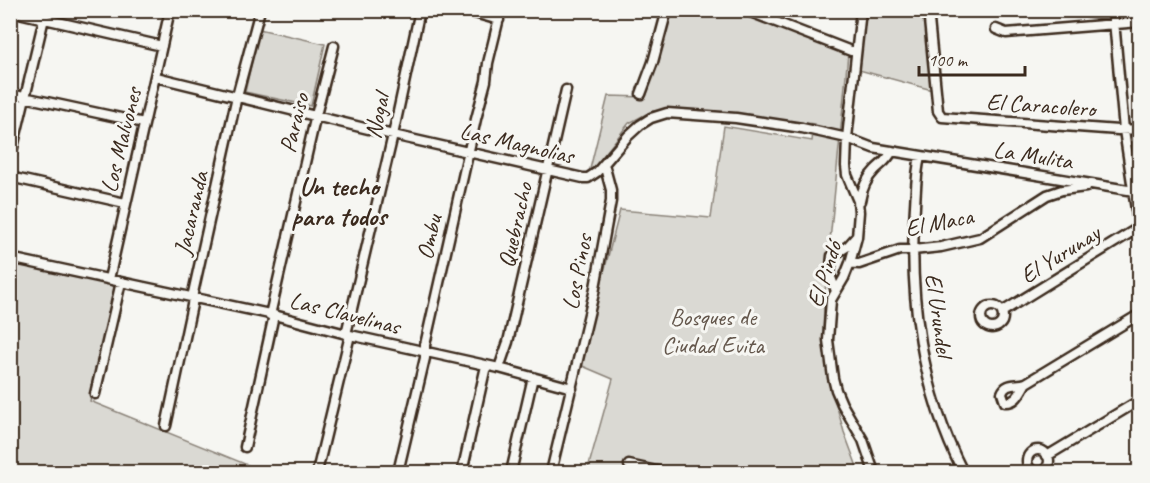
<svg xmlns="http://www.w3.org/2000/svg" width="1150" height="483" font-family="Caveat,sans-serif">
	<rect width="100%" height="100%" fill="#f6f6f2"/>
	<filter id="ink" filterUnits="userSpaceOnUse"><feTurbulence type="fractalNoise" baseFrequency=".0167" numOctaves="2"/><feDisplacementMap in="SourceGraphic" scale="12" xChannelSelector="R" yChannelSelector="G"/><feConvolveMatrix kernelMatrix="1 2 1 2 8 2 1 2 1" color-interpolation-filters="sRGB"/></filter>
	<g filter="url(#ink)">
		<path fill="#dad9d3" stroke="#8a8278" stroke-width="1.5" d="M671,11H737L847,51L848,54L824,303L823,341L831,386L844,432L859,472H587L613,379L580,365L620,210L711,218L724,126L812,141L814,124L680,109L652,111L629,123L593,169H590L608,96L646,97Z
			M866,11H924L932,90L859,70Z
			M259,29L325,44L311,106L245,92Z
			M11,261L117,285L90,401L265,472H11Z"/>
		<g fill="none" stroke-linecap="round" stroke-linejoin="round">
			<defs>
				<path id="minor" d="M464,10L499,20
					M745,10L851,51H856
					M861,10L847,138L846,166L847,175L858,201L859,212L857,237L850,263L844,278L831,300L828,340L833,378L836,390L842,404L863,440L874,472
					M928,10L938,111L942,117L1118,130L1140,129
					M1113,10L1124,130L1140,236
					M10,11L162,46
					M996,29L1006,33L1140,22
					M156,77L393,135L583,178H588L597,172L628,136L640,125L651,118L667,113L736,118L802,128L847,138L873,148L1140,192
					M10,94L144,123
					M641,94L653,62L667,10
					M920,157C916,173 916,190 915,206C908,296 922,392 963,472
					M10,160L46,10
					M10,177L125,203
					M860,201C862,189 866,179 875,170C882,163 888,160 892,151
					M10,258L274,315L350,335L499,368L572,388
					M850,263L859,264L900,250H913L941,247L980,238L1047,195L1062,190L1086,187
					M109,279L170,10
					M836,291L830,275L832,256L848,246L856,237
					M981 317a11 11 0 1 1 22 0a11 11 0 1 1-22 0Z
					M1002,312L1138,228
					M270,315L316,115L334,46
					M346,334L393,135L420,10
					M499,368L508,342L566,90
					M1026,383C1020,392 1017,403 1005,402L1002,393C1006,382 1016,386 1026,383L1140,314
					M95,394L121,282
					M166,426L192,305L193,293L237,96L260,10
					M245,447L274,315
					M1027 461a11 11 0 1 1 22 0a11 11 0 1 1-22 0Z
					M1047,456L1140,400
					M629,465L661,472
					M317,472L350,335
					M398,472L425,358V345L476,119L486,81L488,63L501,10
					M462,472L486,366
					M511,472L533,377
					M551,472L594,293L611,201V190L604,164"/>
			</defs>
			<use href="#minor" stroke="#3b2a1e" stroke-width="13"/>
			<use href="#minor" stroke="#f6f6f2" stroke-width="8"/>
		</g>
	</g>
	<g text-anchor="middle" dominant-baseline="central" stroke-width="6" stroke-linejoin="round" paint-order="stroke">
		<g font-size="24" fill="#3b2a1e" stroke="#f6f6f2">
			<text transform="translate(1041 105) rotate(4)">El Caracolero</text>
			<text transform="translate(377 116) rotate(-77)">Nogal</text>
			<text transform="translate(294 123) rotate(-76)">Paraiso</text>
			<text transform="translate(121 140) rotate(-76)">Los Malvones</text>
			<text transform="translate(517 143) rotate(13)">Las Magnolias</text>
			<text transform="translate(1033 155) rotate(9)">La Mulita</text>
			<text transform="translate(191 213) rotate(-77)">Jacaranda</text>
			<text transform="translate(939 222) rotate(-11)">El Maca</text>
			<text transform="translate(515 225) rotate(-77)">Quebracho</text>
			<text transform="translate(429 237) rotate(-77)">Ombu</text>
			<text transform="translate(1060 254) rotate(-32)">El Yurunay</text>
			<text transform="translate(577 272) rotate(-79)">Los Pinos</text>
			<text transform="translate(824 274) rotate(-72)">El Pindó</text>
			<text transform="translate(345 313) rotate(14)">Las Clavelinas</text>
			<text transform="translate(939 315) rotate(82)">El Urundel</text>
		</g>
		<g font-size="24" fill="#63564b" stroke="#f6f6f2">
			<text x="713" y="317">Bosques de<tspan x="713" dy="28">Ciudad Evita</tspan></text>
		</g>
		<g font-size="26" font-weight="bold" fill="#3b2a1e" stroke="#f6f6f2">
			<text x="339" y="186">Un techo<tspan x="339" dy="30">para todos</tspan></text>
		</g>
	</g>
	<rect width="1150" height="483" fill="none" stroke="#f6f6f2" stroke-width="36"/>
	<rect x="18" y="18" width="1114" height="447" fill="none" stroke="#3b2a1e" stroke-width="2" filter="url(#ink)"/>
	<path d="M919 66v9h106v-9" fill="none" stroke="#3b2a1e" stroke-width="3"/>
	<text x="928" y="66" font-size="18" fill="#3b2a1e" stroke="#f6f6f2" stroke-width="4.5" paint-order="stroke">100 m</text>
</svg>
